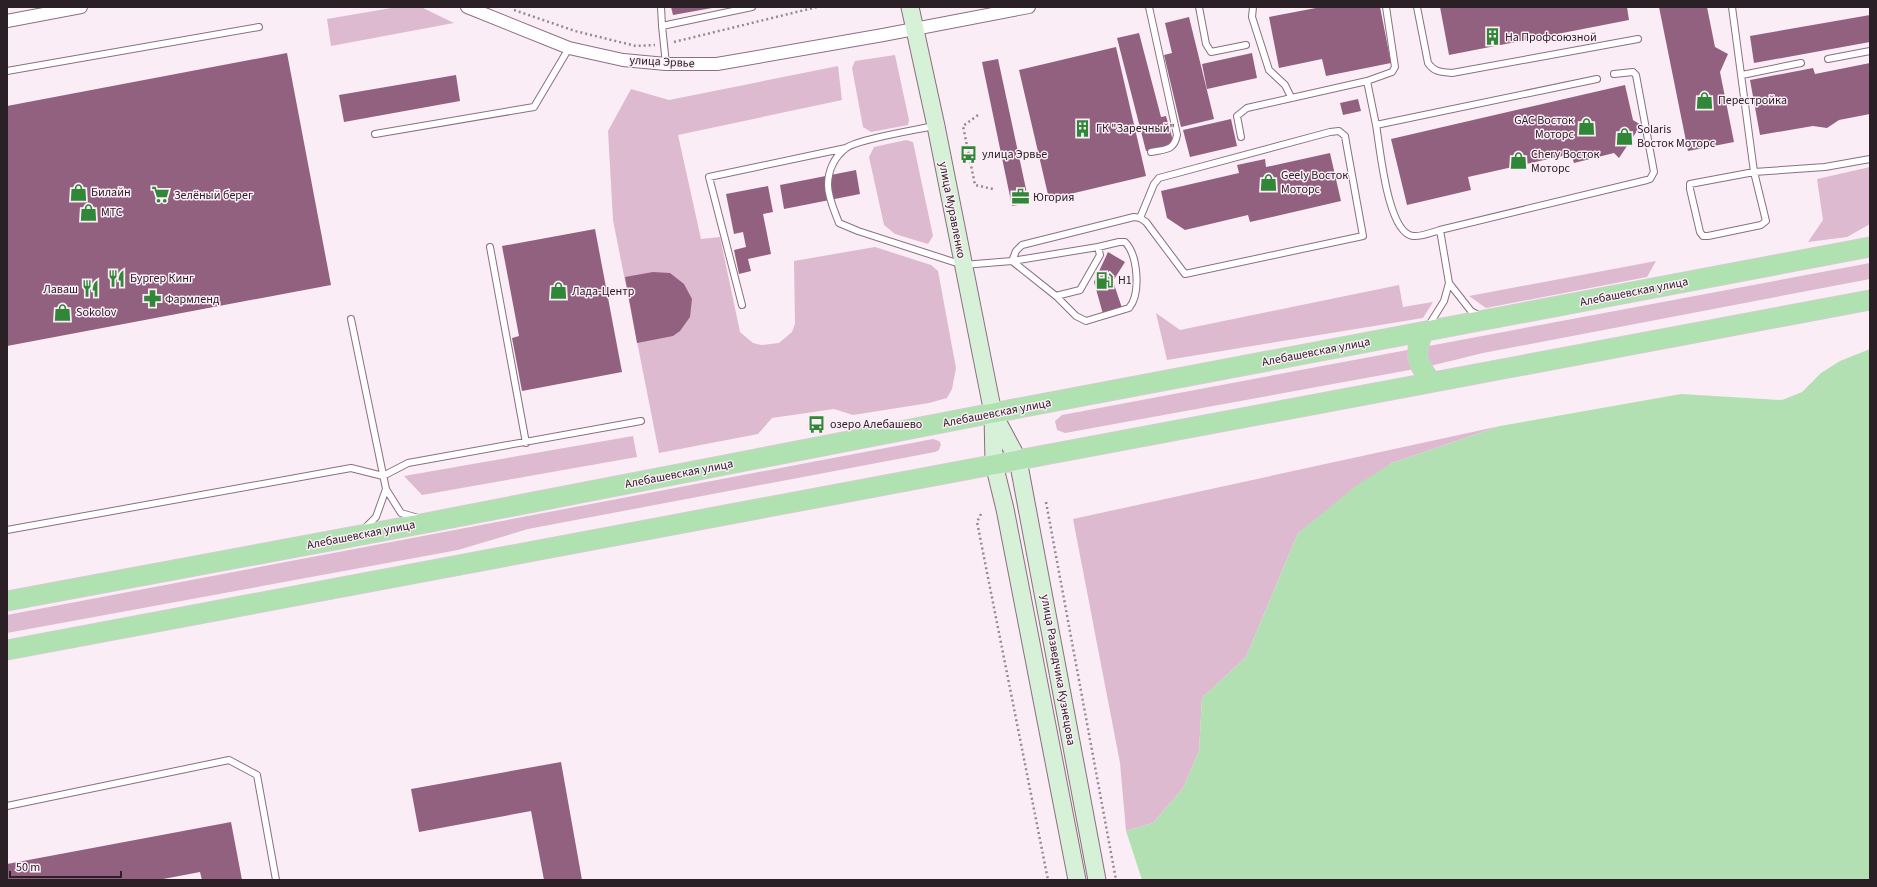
<svg xmlns="http://www.w3.org/2000/svg" width="1877" height="887" font-family="'Source Sans 3',sans-serif">
	<rect width="100%" height="100%" fill="#fbedf5"/>
	<path fill="#debad0" d="M397,7H421L454,23L331,46L327,19Z
		M895,55L909,120L908,125L871,132L863,127L852,68L855,61Z
		M838,66L842,100L678,135L701,239L720,237L740,332L753,343L761,345L779,343L792,332L795,324L794,261L875,247L931,265L938,271L956,368L952,389L947,398L929,403L853,415L834,409L772,418L758,434L659,453L613,220L608,131L631,89L669,100Z
		M906,140L913,142L933,236L928,244L895,234L884,225L869,157L874,147Z
		M1870,167V224L1847,237L1808,242L1823,220L1817,179Z
		M1656,261L1647,277L1486,308L1469,296Z
		M1870,263V279L1483,353L1426,367L1065,433L1057,430L1055,421L1062,415Z
		M1399,285L1403,307L1433,302L1423,318L1167,360L1156,313L1180,330Z
		M1500,426L1392,463L1298,533L1246,657L1202,698L1199,751L1183,788L1153,823L1126,831L1120,763L1073,519Z
		M633,436L637,457L422,495L404,476Z
		M933,439L939,441L941,444L939,450L935,452L528,529L458,550L7,633V615Z"/>
	<path fill="#b3e0b3" d="M1870,349V880H1142L1126,831L1153,823L1183,788L1199,751L1202,698L1246,657L1298,533L1357,485L1392,463L1500,426L1681,394L1782,400L1802,392L1821,373L1840,361Z"/>
	<path fill="#926180" d="M671,7H712V8L673,15Z
		M1321,7H1380L1391,63L1326,76L1322,59L1279,68L1269,17Z
		M1440,7H1627L1629,20L1449,55Z
		M1659,7H1707L1715,47L1728,54L1720,72L1734,142L1688,151Z
		M1870,15V42L1754,63L1750,36Z
		M1189,17L1214,119L1181,127L1164,55L1172,53L1165,23Z
		M1139,33L1161,117L1166,116L1174,144L1146,151L1117,38Z
		M1116,47L1146,176L1049,199L1019,70Z
		M287,53L331,285L7,346V106Z
		M1252,53L1257,78L1207,89L1202,64Z
		M998,59L1029,203L1012,206L982,62Z
		M1870,63V114L1839,120L1827,128L1813,126L1760,135L1750,80L1813,68L1815,74Z
		M456,75L460,101L344,122L339,95Z
		M1625,85L1633,120L1641,125L1619,158L1614,153L1574,163L1571,154L1468,177L1471,190L1407,205L1391,139Z
		M1358,99L1361,111L1343,115L1340,103Z
		M1231,119L1237,146L1190,157L1183,130Z
		M1330,153L1341,201L1250,222L1248,215L1185,230L1167,218L1161,191L1239,173L1237,165L1265,159L1266,167Z
		M856,170L860,194L784,209L780,185Z
		M768,186L773,212L763,214L771,254L748,259L751,271L739,274L734,250L746,247L743,232L734,234L726,194Z
		M595,229L622,372L522,391L512,338L519,336L502,246Z
		M1108,252L1125,262L1113,281L1122,308L1103,314L1094,282Z
		M653,272L670,273L684,284L692,299L690,317L680,331L673,336L637,343L625,277Z
		M561,762L582,880H544L531,811L419,832L411,789Z
		M231,822L242,880H202L200,872L158,880H7V864Z"/>
	<g fill="none" stroke-linecap="round" stroke-linejoin="round">
		<defs>
			<path id="service" d="M661,7L662,26L752,7
				M1149,7L1177,135C1174,151 1165,149 1151,152
				M1199,7L1206,44L1211,52L1246,45
				M1253,7L1252,17L1269,70L1285,85L1291,97
				M1417,7L1428,63C1434,72 1441,72 1452,73L1638,39
				M1732,7L1754,172L1766,221L1761,225L1708,236H1703L1700,232L1690,189V184L1754,172L1825,167L1870,159
				M662,26L666,64
				M1828,59L1870,51
				M7,71L259,27
				M1742,75L1801,63
				M1367,81L1392,72L1395,67L1386,7
				M934,126C916,130 859,139 846,148C834,157 828,171 828,185C828,198 835,212 839,223L858,231L963,265L1012,261L1016,251L1022,245L1134,217L1140,218L1146,222L1185,274L1363,236L1346,142L1345,136L1339,131L1330,132L1159,178L1154,184L1140,218
				M375,134L534,107L569,48
				M1241,137L1237,116L1247,108L1367,81L1376,125
				M1440,230C1433,232 1421,237 1413,236C1387,233 1380,146 1376,125L1597,79
				M1119,242H1125C1138,255 1141,294 1129,308L1086,321L1076,316L1056,296L1012,261L1098,247Z
				M490,247L526,443
				M1449,283L1471,311L1480,316
				M1056,296L1080,290L1100,255L1098,247
				M742,305L709,177L846,148
				M351,319L386,489L401,513L418,518
				M1429,325L1444,301L1449,283L1440,230L1647,180L1650,179L1654,172L1636,75L1633,72L1614,74
				M364,529L376,517L386,489
				M7,530L351,468L383,476L408,463L641,421
				M7,806L229,760L257,775L276,880"/>
			<path id="minor" d="M467,7L569,48L623,60L666,64H717L883,35L1029,7
				M7,21L81,7"/>
			<path id="secondary" d="M910,7L936,126L993,413L994,464L1005,509L1077,880
				M995,417L1018,460L1097,880"/>
			<path id="primary" d="M1423,332C1414,357 1416,360 1431,382
				M7,601L431,522L993,413L1870,247
				M7,650L1870,300"/>
		</defs>
		<use href="#service" stroke="#8c6f81" stroke-width="8"/>
		<use href="#minor" stroke="#8c6f81" stroke-width="14"/>
		<use href="#secondary" stroke="#8c6f81" stroke-width="19"/>
		<use href="#primary" stroke="#d1cecf" stroke-width="21"/>
		<path stroke="#968991" stroke-width="2.5" stroke-dasharray="2 3" stroke-linecap="butt" d="M514,10L575,31L636,46L655,45
			M674,42L817,7
			M978,115L963,126L975,185L993,189
			M1046,502L1116,880
			M981,514L977,522L1048,880"/>
		<use href="#service" stroke="#fff" stroke-width="6"/>
		<use href="#minor" stroke="#fff" stroke-width="12"/>
		<use href="#secondary" stroke="#d7f0d8" stroke-width="17"/>
		<use href="#primary" stroke="#afe1b1" stroke-width="19"/>
	</g>
	<defs>
		<symbol id="building-bare" viewBox="-9 -9 18 18"><path d="M-4-6H4V6H1V3H-1V6H-4ZM-2.5-4.3h1.7v1.8h-1.7ZM.8-4.3h1.7v1.8H.8ZM-2.5-1h1.7V.8h-1.7ZM.8-1h1.7V.8H.8Z" fill="#2f8737" stroke="#fbedf5" stroke-width="2.5" paint-order="stroke"/></symbol>
		<symbol id="shop-bare" viewBox="-9 -9 18 18"><path d="M-5-2.5h2.3a2.7 3.5 0 0 1 5.4 0H5L5.5 6h-11ZM-1.5-2.5h3a1.5 2.3 0 0 0-3 0Z" fill="#2f8737" stroke="#fbedf5" stroke-width="2.5" paint-order="stroke"/></symbol>
		<symbol id="bus-bare" viewBox="-9 -9 18 18"><path d="M-5-6H5V4H4V6H2V4H-2V6H-4V4H-5ZM-3.5-4V0h7V-4ZM-3.5 1.2v1.5H-2V1.2ZM2 1.2v1.5H3.5V1.2Z" fill="#2f8737" stroke="#fbedf5" stroke-width="2.5" paint-order="stroke"/></symbol>
		<symbol id="supermarket-bare" viewBox="-9 -9 18 18"><path d="M-6-5.5h2.5l.6 2H6L4.5 2H-2.5L-4.4-4H-6ZM-1.5 3.2a1.3 1.3 0 1 0 .1 0ZM3 3.2a1.3 1.3 0 1 0 .1 0Z" fill="#2f8737" stroke="#fbedf5" stroke-width="2.5" paint-order="stroke"/></symbol>
		<symbol id="office-bare" viewBox="-9 -9 18 18"><path d="M-6-3h4V-5.5h4V-3h4V5H-6ZM-1-4.5V-3h2v-1.5ZM-6 0V1H6V0Z" fill="#2f8737" stroke="#fbedf5" stroke-width="2.5" paint-order="stroke"/></symbol>
		<symbol id="restaurant-bare" viewBox="-9 -9 18 18"><path d="M-5-6h1v4h1v-4h1v4h1v-4h1v5L-1.5 .5V6h-2V.5L-5-1ZM5-6V6H3V1.5H1.5Q1.5-4 5-6Z" fill="#2f8737" stroke="#fbedf5" stroke-width="2.5" paint-order="stroke"/></symbol>
		<symbol id="fuel-bare" viewBox="-9 -9 18 18"><path d="M-5.5-6h7V0h2V4h1.3V-2.5L3-4.5l.8-.8L6-3V5H2.5V1h-1V6h-7ZM-4.2-4.7v3.2H.2V-4.7Z" fill="#2f8737" stroke="#fbedf5" stroke-width="2.5" paint-order="stroke"/></symbol>
		<symbol id="pharmacy-bare" viewBox="-9 -9 18 18"><path d="M-2-6h4v4h4v4h-4v4h-4v-4h-4v-4h4Z" fill="#2f8737" stroke="#fbedf5" stroke-width="2.5" paint-order="stroke"/></symbol>
	</defs>
	<g fill-rule="evenodd">
		<use href="#building-bare" x="1480" y="24" width="25" height="25"/>
		<use href="#shop-bare" x="1692" y="88" width="25" height="25"/>
		<use href="#shop-bare" x="1574" y="114" width="25" height="25"/>
		<use href="#building-bare" x="1070" y="116" width="25" height="25"/>
		<use href="#shop-bare" x="1612" y="124" width="25" height="25"/>
		<use href="#bus-bare" x="956" y="142" width="25" height="25"/>
		<use href="#shop-bare" x="1506" y="148" width="25" height="25"/>
		<use href="#shop-bare" x="1256" y="170" width="25" height="25"/>
		<use href="#shop-bare" x="66" y="180" width="25" height="25"/>
		<use href="#supermarket-bare" x="148" y="182" width="25" height="25"/>
		<use href="#office-bare" x="1008" y="184" width="25" height="25"/>
		<use href="#shop-bare" x="76" y="200" width="25" height="25"/>
		<use href="#restaurant-bare" x="104" y="266" width="25" height="25"/>
		<use href="#fuel-bare" x="1092" y="268" width="25" height="25"/>
		<use href="#restaurant-bare" x="78" y="276" width="25" height="25"/>
		<use href="#shop-bare" x="546" y="278" width="25" height="25"/>
		<use href="#pharmacy-bare" x="140" y="286" width="25" height="25"/>
		<use href="#shop-bare" x="50" y="300" width="25" height="25"/>
		<use href="#bus-bare" x="804" y="412" width="25" height="25"/>
	</g>
	<g text-anchor="middle" dominant-baseline="central" stroke-width="3" stroke-linejoin="round" paint-order="stroke">
		<g font-size="12" fill="#2c2027" stroke="#fbedf5" text-anchor="start">
			<text x="1505" y="37">На Профсоюзной</text>
			<text x="1718" y="100">Перестройка</text>
			<text x="1574" y="120" text-anchor="end">GAC Восток<tspan x="1574" dy="14">Моторс</tspan></text>
			<text x="1096" y="128">ГК "Заречный"</text>
			<text x="1637" y="129">Solaris<tspan x="1637" dy="14">Восток Моторс</tspan></text>
			<text x="982" y="154">улица Эрвье</text>
			<text x="1531" y="154">Chery Восток<tspan x="1531" dy="14">Моторс</tspan></text>
			<text x="1281" y="175">Geely Восток<tspan x="1281" dy="14">Моторс</tspan></text>
			<text x="91" y="192">Билайн</text>
			<text x="174" y="195">Зелёный берег</text>
			<text x="1033" y="197">Югория</text>
			<text x="101" y="212">МТС</text>
			<text x="130" y="278">Бургер Кинг</text>
			<text x="1118" y="280">Н1</text>
			<text x="78" y="289" text-anchor="end">Лаваш</text>
			<text x="572" y="291">Лада-Центр</text>
			<text x="165" y="299">Фармленд</text>
			<text x="76" y="312">Sokolov</text>
			<text x="830" y="424">озеро Алебашево</text>
		</g>
		<g font-size="12" fill="#2c2027" stroke="#fbedf5">
			<text transform="translate(662 62) rotate(3)">улица Эрвье</text>
			<text transform="translate(952 210) rotate(79)">улица Муравленко</text>
			<text transform="translate(1634 292) rotate(-11)">Алебашевская улица</text>
			<text transform="translate(1316 352) rotate(-11)">Алебашевская улица</text>
			<text transform="translate(997 413) rotate(-11)">Алебашевская улица</text>
			<text transform="translate(679 474) rotate(-11)">Алебашевская улица</text>
			<text transform="translate(361 535) rotate(-11)">Алебашевская улица</text>
			<text transform="translate(1058 670) rotate(80)">улица Разведчика Кузнецова</text>
		</g>
	</g>
	<rect width="1877" height="887" fill="none" stroke="#2c2027" stroke-width="16"/>
	<path d="M10 871v6h111v-6" fill="none" stroke="#2c2027" stroke-width="2"/>
	<text x="16" y="871" font-size="12" fill="#2c2027" stroke="#fbedf5" stroke-width="3" paint-order="stroke">50 m</text>
</svg>
